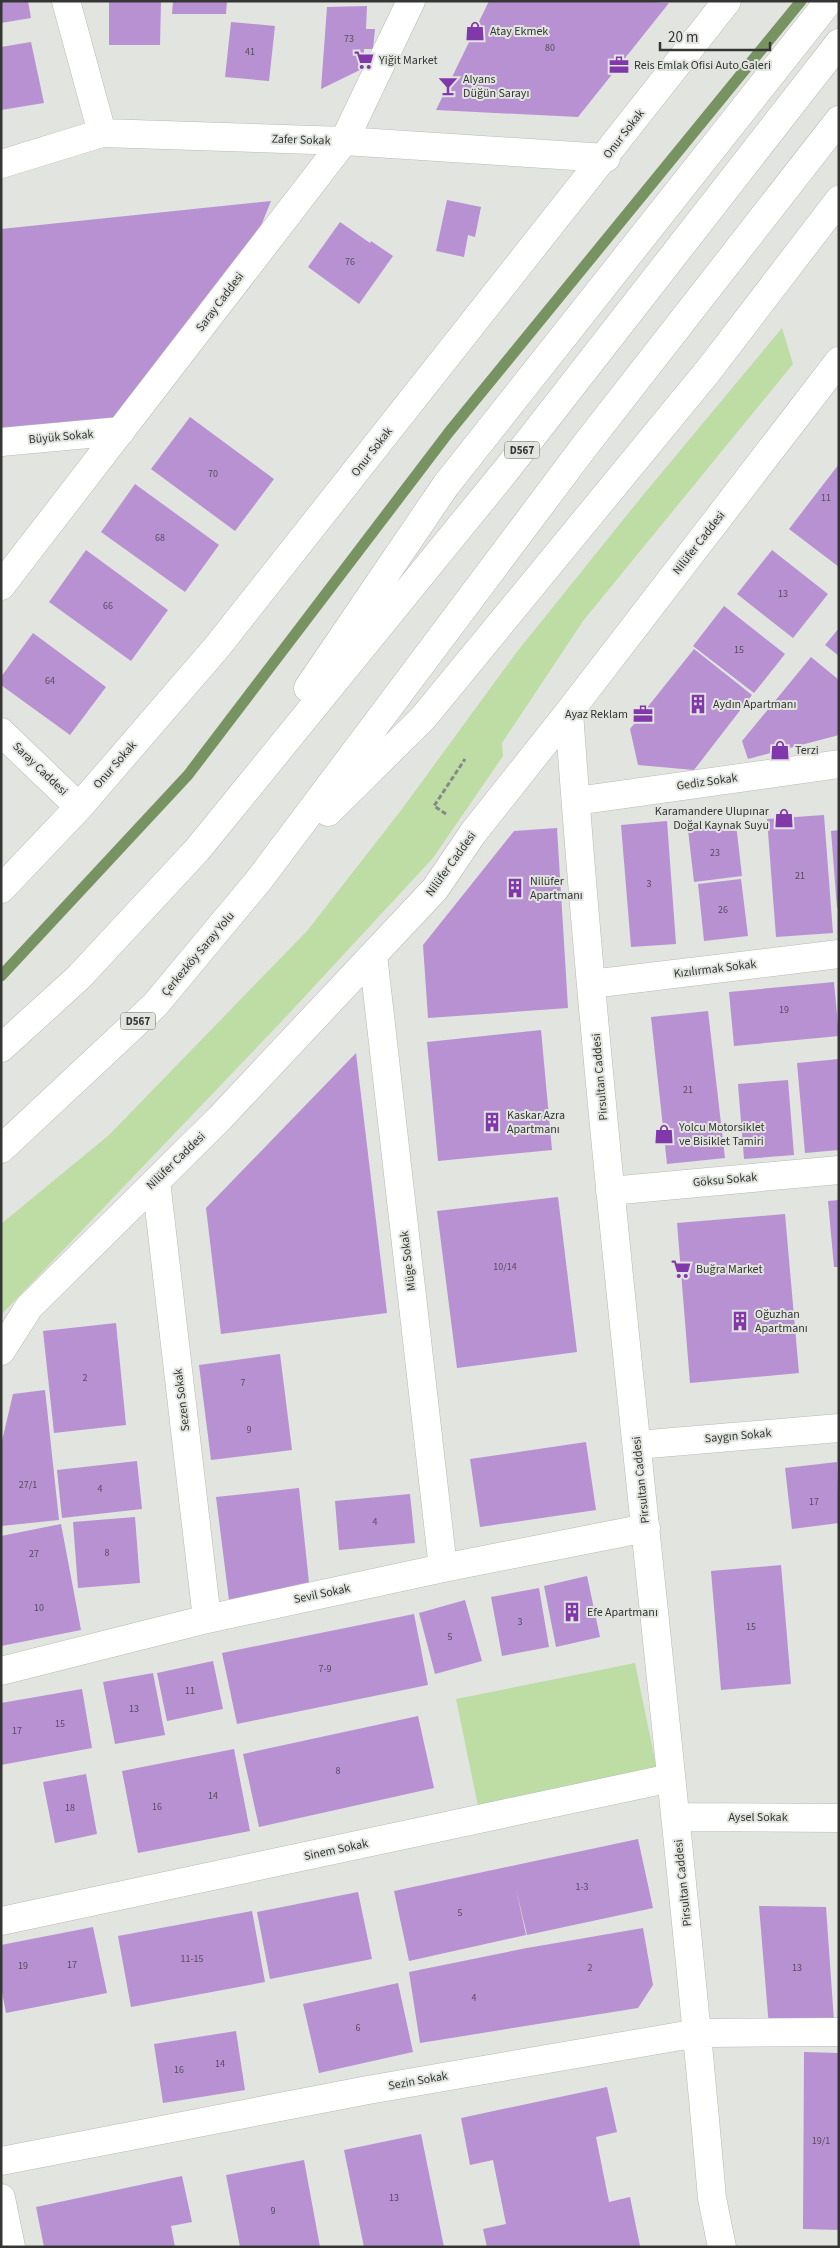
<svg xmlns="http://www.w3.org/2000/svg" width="840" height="2248" font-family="'Source Sans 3',sans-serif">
	<rect width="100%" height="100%" fill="#e1e4df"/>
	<path fill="#bddda5" d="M782,328L793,364L583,621L502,743L503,756L433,858L282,1021L1,1315V1224L109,1135L307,931L402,809L516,653L639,500Z
		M635,1663L657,1770L478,1806L456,1699Z"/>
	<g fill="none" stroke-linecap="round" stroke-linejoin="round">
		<path stroke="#789362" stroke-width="11" d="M1,976L188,775L449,432L801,1"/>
	</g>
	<path fill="#b891d3" d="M1,1H28L31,18L1,23Z
		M109,1H161L160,45H109Z
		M173,1H227L226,14H172Z
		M489,1H639L669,3L578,117L436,110Z
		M367,6L366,29H375L373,49H364V68L321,89L327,7Z
		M231,22L275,26L269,81L225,77Z
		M31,42L44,103L1,110V47Z
		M447,200L481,207L475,237L468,235L464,257L436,251Z
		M271,201L258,233L113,425L1,435V229Z
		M340,222L370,243L371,241L393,256L359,304L308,267Z
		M190,417L274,479L235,531L151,469Z
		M839,464V567L789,529Z
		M135,484L219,545L185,592L101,532Z
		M86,550L168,610L131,661L49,602Z
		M772,550L828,594L793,638L737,594Z
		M724,606L785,654L754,693L693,646Z
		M839,628V656L825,645Z
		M33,633L106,687L70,735L1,685V677Z
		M694,649L752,695L694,770L638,765L630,729Z
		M811,657L839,680V735L748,759L742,741Z
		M824,815L833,933L776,937L767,819Z
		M667,821L676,944L631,947L621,825Z
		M736,824L742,876L694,882L688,830Z
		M557,828L568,1008L428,1018L423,945L514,831Z
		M839,830V908H837L831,831Z
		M741,879L748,936L704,941L698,884Z
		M834,982L839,1036L734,1046L729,992Z
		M708,1011L725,1158L667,1164L651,1017Z
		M541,1030L552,1150L438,1161L427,1042Z
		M356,1053L387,1313L221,1334L206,1208Z
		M839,1059V1150L805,1153L797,1063Z
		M788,1080L794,1155L744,1159L738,1084Z
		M558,1197L577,1352L457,1368L437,1211Z
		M839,1200V1267H834L828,1201Z
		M785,1214L799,1373L690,1383L677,1223Z
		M116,1323L126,1425L54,1433L43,1331Z
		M280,1354L292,1450L211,1460L199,1365Z
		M45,1390L59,1520L1,1526V1445L13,1394Z
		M586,1442L596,1510L480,1527L470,1459Z
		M137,1461L142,1509L62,1518L57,1470Z
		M837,1462L839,1523L792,1529L785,1468Z
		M299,1488L310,1592L230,1608L216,1497Z
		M410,1494L415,1543L339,1550L335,1501Z
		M135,1517L140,1583L78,1588L73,1522Z
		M61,1524L81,1630L1,1646V1536Z
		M781,1565L791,1684L721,1690L711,1571Z
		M587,1576L600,1637L556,1647L544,1586Z
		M539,1588L549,1647L502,1656L491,1597Z
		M465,1600L482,1661L435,1674L419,1613Z
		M414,1614L428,1685L237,1724L222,1653Z
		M213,1661L223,1709L167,1721L157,1673Z
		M153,1673L165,1735L115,1744L103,1682Z
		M82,1689L92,1748L1,1765V1703Z
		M418,1716L434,1788L259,1827L243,1754Z
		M234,1749L250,1831L138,1853L122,1771Z
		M86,1774L97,1834L55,1843L43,1782Z
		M638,1839L653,1908L527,1935L516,1889L526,1935L409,1961L394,1891Z
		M358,1892L372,1959L270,1979L257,1912Z
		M759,1906L826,1907L834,2021L769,2027Z
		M252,1911L265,1982L131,2007L118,1936Z
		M93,1927L107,1993L6,2013L1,1987V1945Z
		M643,1928L653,1985L638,2008L420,2043L409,1972L527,1948Z
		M398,1983L413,2052L319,2073L303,2004Z
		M236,2031L245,2090L163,2103L154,2044Z
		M804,2052L839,2053V2230L803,2229Z
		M607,2087L617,2132L596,2137L609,2202L630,2197L640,2246L487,2247L483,2229L506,2224L493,2160L470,2165L461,2118Z
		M421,2134L444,2247H364L344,2150Z
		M304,2160L320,2247H240L226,2175Z
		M182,2176L192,2222L171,2226L175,2247H44L36,2207Z"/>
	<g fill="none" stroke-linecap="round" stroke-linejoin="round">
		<defs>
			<path id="minor" d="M66,1L102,133
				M1,164L102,133L344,141L606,158
				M1,442L121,431
				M1,586L344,141L411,1
				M569,712C604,1209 669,1702 712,2198L722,2247
				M1,732L79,807
				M576,801L839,764
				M1,889L79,807L217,647L727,1
				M373,955L443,1568
				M591,984L839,954
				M156,1181L207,1619
				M610,1191L839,1170
				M1,1351L29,1307L220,1118L435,889L473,833L569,712L839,361
				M637,1445L839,1428
				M1,1671L207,1619L443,1568L646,1528
				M676,1817L839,1818
				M1,1921L671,1778
				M1,2161L368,2090L698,2033L839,2032
				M1,2198L11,2247"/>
			<path id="highway" d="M308,688L446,485L829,1
				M328,812L423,718L708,371L839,200
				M1,1048L79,977L197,850L507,469L839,43
				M1,1149L155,1005L259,880L587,443L839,120"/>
		</defs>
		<use href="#minor" stroke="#b6bab4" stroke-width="29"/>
		<use href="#highway" stroke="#b6bab4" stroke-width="29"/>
		<path stroke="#878986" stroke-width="3" stroke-dasharray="5 2.5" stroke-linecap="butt" d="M446,814L434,806L465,759"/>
		<use href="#minor" stroke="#fff" stroke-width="28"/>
		<use href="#highway" stroke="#fff" stroke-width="28"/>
	</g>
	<defs>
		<symbol id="shop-bare" viewBox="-9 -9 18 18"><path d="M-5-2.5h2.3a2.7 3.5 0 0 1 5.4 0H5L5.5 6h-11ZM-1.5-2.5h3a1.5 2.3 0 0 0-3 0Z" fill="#8138aa" stroke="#e1e4df" stroke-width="2.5" paint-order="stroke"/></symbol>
		<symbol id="supermarket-bare" viewBox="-9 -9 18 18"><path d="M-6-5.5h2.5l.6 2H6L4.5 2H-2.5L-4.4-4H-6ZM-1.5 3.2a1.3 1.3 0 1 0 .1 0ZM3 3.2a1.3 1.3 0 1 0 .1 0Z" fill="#8138aa" stroke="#e1e4df" stroke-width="2.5" paint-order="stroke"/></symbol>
		<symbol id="office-bare" viewBox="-9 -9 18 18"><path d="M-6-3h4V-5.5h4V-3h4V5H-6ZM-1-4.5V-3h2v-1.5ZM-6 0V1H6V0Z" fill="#8138aa" stroke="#e1e4df" stroke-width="2.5" paint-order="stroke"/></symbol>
		<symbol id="bar-bare" viewBox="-9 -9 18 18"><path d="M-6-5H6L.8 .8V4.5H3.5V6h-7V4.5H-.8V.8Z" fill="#8138aa" stroke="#e1e4df" stroke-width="2.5" paint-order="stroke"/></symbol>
		<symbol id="building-bare" viewBox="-9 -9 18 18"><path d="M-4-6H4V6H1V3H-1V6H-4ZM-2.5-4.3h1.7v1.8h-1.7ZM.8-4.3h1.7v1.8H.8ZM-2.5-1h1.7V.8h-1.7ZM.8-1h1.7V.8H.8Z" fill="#8138aa" stroke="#e1e4df" stroke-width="2.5" paint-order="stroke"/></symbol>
	</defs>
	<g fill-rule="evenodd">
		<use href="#shop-bare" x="461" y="17" width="28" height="28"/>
		<use href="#supermarket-bare" x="350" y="46" width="28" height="28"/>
		<use href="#office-bare" x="605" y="51" width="28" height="28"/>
		<use href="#bar-bare" x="434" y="72" width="28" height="28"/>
		<use href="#building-bare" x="684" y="690" width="28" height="28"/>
		<use href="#office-bare" x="629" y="700" width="28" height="28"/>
		<use href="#shop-bare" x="766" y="736" width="28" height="28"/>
		<use href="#shop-bare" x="770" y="804" width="28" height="28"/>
		<use href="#building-bare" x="501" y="874" width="28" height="28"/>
		<use href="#building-bare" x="478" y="1108" width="28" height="28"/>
		<use href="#shop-bare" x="650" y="1120" width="28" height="28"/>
		<use href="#supermarket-bare" x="667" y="1255" width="28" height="28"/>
		<use href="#building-bare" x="726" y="1307" width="28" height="28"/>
		<use href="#building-bare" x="558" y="1598" width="28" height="28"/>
	</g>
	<g text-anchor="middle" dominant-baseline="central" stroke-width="4" stroke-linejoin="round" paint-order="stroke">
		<g font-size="10" fill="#564d5c">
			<text x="349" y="39">73</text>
			<text x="550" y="48">80</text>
			<text x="250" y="52">41</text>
			<text x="350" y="262">76</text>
			<text x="213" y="474">70</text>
			<text x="826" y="498">11</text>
			<text x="160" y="538">68</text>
			<text x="783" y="594">13</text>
			<text x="108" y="606">66</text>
			<text x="739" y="650">15</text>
			<text x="50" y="681">64</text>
			<text x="715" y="853">23</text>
			<text x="800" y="876">21</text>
			<text x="649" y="884">3</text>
			<text x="723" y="910">26</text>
			<text x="784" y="1010">19</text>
			<text x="688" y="1090">21</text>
			<text x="505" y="1267">10/14</text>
			<text x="85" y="1378">2</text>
			<text x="243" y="1383">7</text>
			<text x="249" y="1430">9</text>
			<text x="28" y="1485">27/1</text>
			<text x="100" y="1489">4</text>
			<text x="814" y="1502">17</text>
			<text x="375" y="1522">4</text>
			<text x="107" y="1553">8</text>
			<text x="34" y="1554">27</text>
			<text x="39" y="1608">10</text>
			<text x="520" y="1622">3</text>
			<text x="751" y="1627">15</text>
			<text x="450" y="1637">5</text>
			<text x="325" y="1669">7-9</text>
			<text x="190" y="1691">11</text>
			<text x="134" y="1709">13</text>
			<text x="60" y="1724">15</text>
			<text x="17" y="1731">17</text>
			<text x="338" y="1771">8</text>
			<text x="213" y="1796">14</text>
			<text x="157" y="1807">16</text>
			<text x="70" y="1808">18</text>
			<text x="582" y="1887">1-3</text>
			<text x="460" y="1913">5</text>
			<text x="192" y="1959">11-15</text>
			<text x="72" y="1965">17</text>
			<text x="23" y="1966">19</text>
			<text x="590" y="1968">2</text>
			<text x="797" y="1968">13</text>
			<text x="474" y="1998">4</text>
			<text x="358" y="2028">6</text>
			<text x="220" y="2064">14</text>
			<text x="179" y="2070">16</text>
			<text x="821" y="2141">19/1</text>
			<text x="394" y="2198">13</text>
			<text x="273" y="2211">9</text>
		</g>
		<g fill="#e1e4df" stroke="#696a67" stroke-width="1">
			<rect x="504.5" y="441.5" width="35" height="17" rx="4"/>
			<rect x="120.5" y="1012.5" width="35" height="17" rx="4"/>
		</g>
		<g font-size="11" font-weight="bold" fill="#353634">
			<text x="522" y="450">D567</text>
			<text x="138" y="1021">D567</text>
		</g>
		<g font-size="12" fill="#353634" stroke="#e1e4df" text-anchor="start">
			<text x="490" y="31">Atay Ekmek</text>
			<text x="379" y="60">Yiğit Market</text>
			<text x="634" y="65">Reis Emlak Ofisi Auto Galeri</text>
			<text x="463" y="79">Alyans<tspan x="463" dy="14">Düğün Sarayı</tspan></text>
			<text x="713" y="704">Aydın Apartmanı</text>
			<text x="628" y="714" text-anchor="end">Ayaz Reklam</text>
			<text x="795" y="750">Terzi</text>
			<text x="769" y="811" text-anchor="end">Karamandere Ulupınar<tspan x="769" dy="14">Doğal Kaynak Suyu</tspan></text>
			<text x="530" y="881">Nilüfer<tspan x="530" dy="14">Apartmanı</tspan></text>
			<text x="507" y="1115">Kaskar Azra<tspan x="507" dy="14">Apartmanı</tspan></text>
			<text x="679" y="1127">Yolcu Motorsiklet<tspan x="679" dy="14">ve Bisiklet Tamiri</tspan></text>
			<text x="696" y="1269">Buğra Market</text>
			<text x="755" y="1314">Oğuzhan<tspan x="755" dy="14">Apartmanı</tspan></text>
			<text x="587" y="1612">Efe Apartmanı</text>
		</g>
		<g font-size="12" fill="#353634" stroke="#e1e4df">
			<text transform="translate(624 134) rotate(-52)">Onur Sokak</text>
			<text transform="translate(301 140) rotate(2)">Zafer Sokak</text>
			<text transform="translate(220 302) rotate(-53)">Saray Caddesi</text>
			<text transform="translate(61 437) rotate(-5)">Büyük Sokak</text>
			<text transform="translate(372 452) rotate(-52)">Onur Sokak</text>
			<text transform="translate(699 543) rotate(-52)">Nilüfer Caddesi</text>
			<text transform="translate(115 765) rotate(-49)">Onur Sokak</text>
			<text transform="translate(40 769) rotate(44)">Saray Caddesi</text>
			<text transform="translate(707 782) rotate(-8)">Gediz Sokak</text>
			<text transform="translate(451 864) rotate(-54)">Nilüfer Caddesi</text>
			<text transform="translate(198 954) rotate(-50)">Çerkezköy Saray Yolu</text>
			<text transform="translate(715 969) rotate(-7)">Kızılırmak Sokak</text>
			<text transform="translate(600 1077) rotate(-95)">Pirsultan Caddesi</text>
			<text transform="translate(176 1161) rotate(-44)">Nilüfer Caddesi</text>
			<text transform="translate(725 1180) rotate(-5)">Göksu Sokak</text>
			<text transform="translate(408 1261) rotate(-97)">Müge Sokak</text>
			<text transform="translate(182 1400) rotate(-97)">Sezen Sokak</text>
			<text transform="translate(738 1436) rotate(-5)">Saygın Sokak</text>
			<text transform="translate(641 1480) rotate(-96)">Pirsultan Caddesi</text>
			<text transform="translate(322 1594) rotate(-12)">Sevil Sokak</text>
			<text x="758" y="1817">Aysel Sokak</text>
			<text transform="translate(336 1850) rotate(-12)">Sinem Sokak</text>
			<text transform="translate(683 1883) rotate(-96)">Pirsultan Caddesi</text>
			<text transform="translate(418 2081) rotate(-10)">Sezin Sokak</text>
		</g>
	</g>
	<rect width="840" height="2248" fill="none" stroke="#353634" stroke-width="5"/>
	<path d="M660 42v8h110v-8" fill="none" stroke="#353634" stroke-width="2.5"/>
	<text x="668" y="42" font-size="15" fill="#353634" stroke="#e1e4df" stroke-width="4" paint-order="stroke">20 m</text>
</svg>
